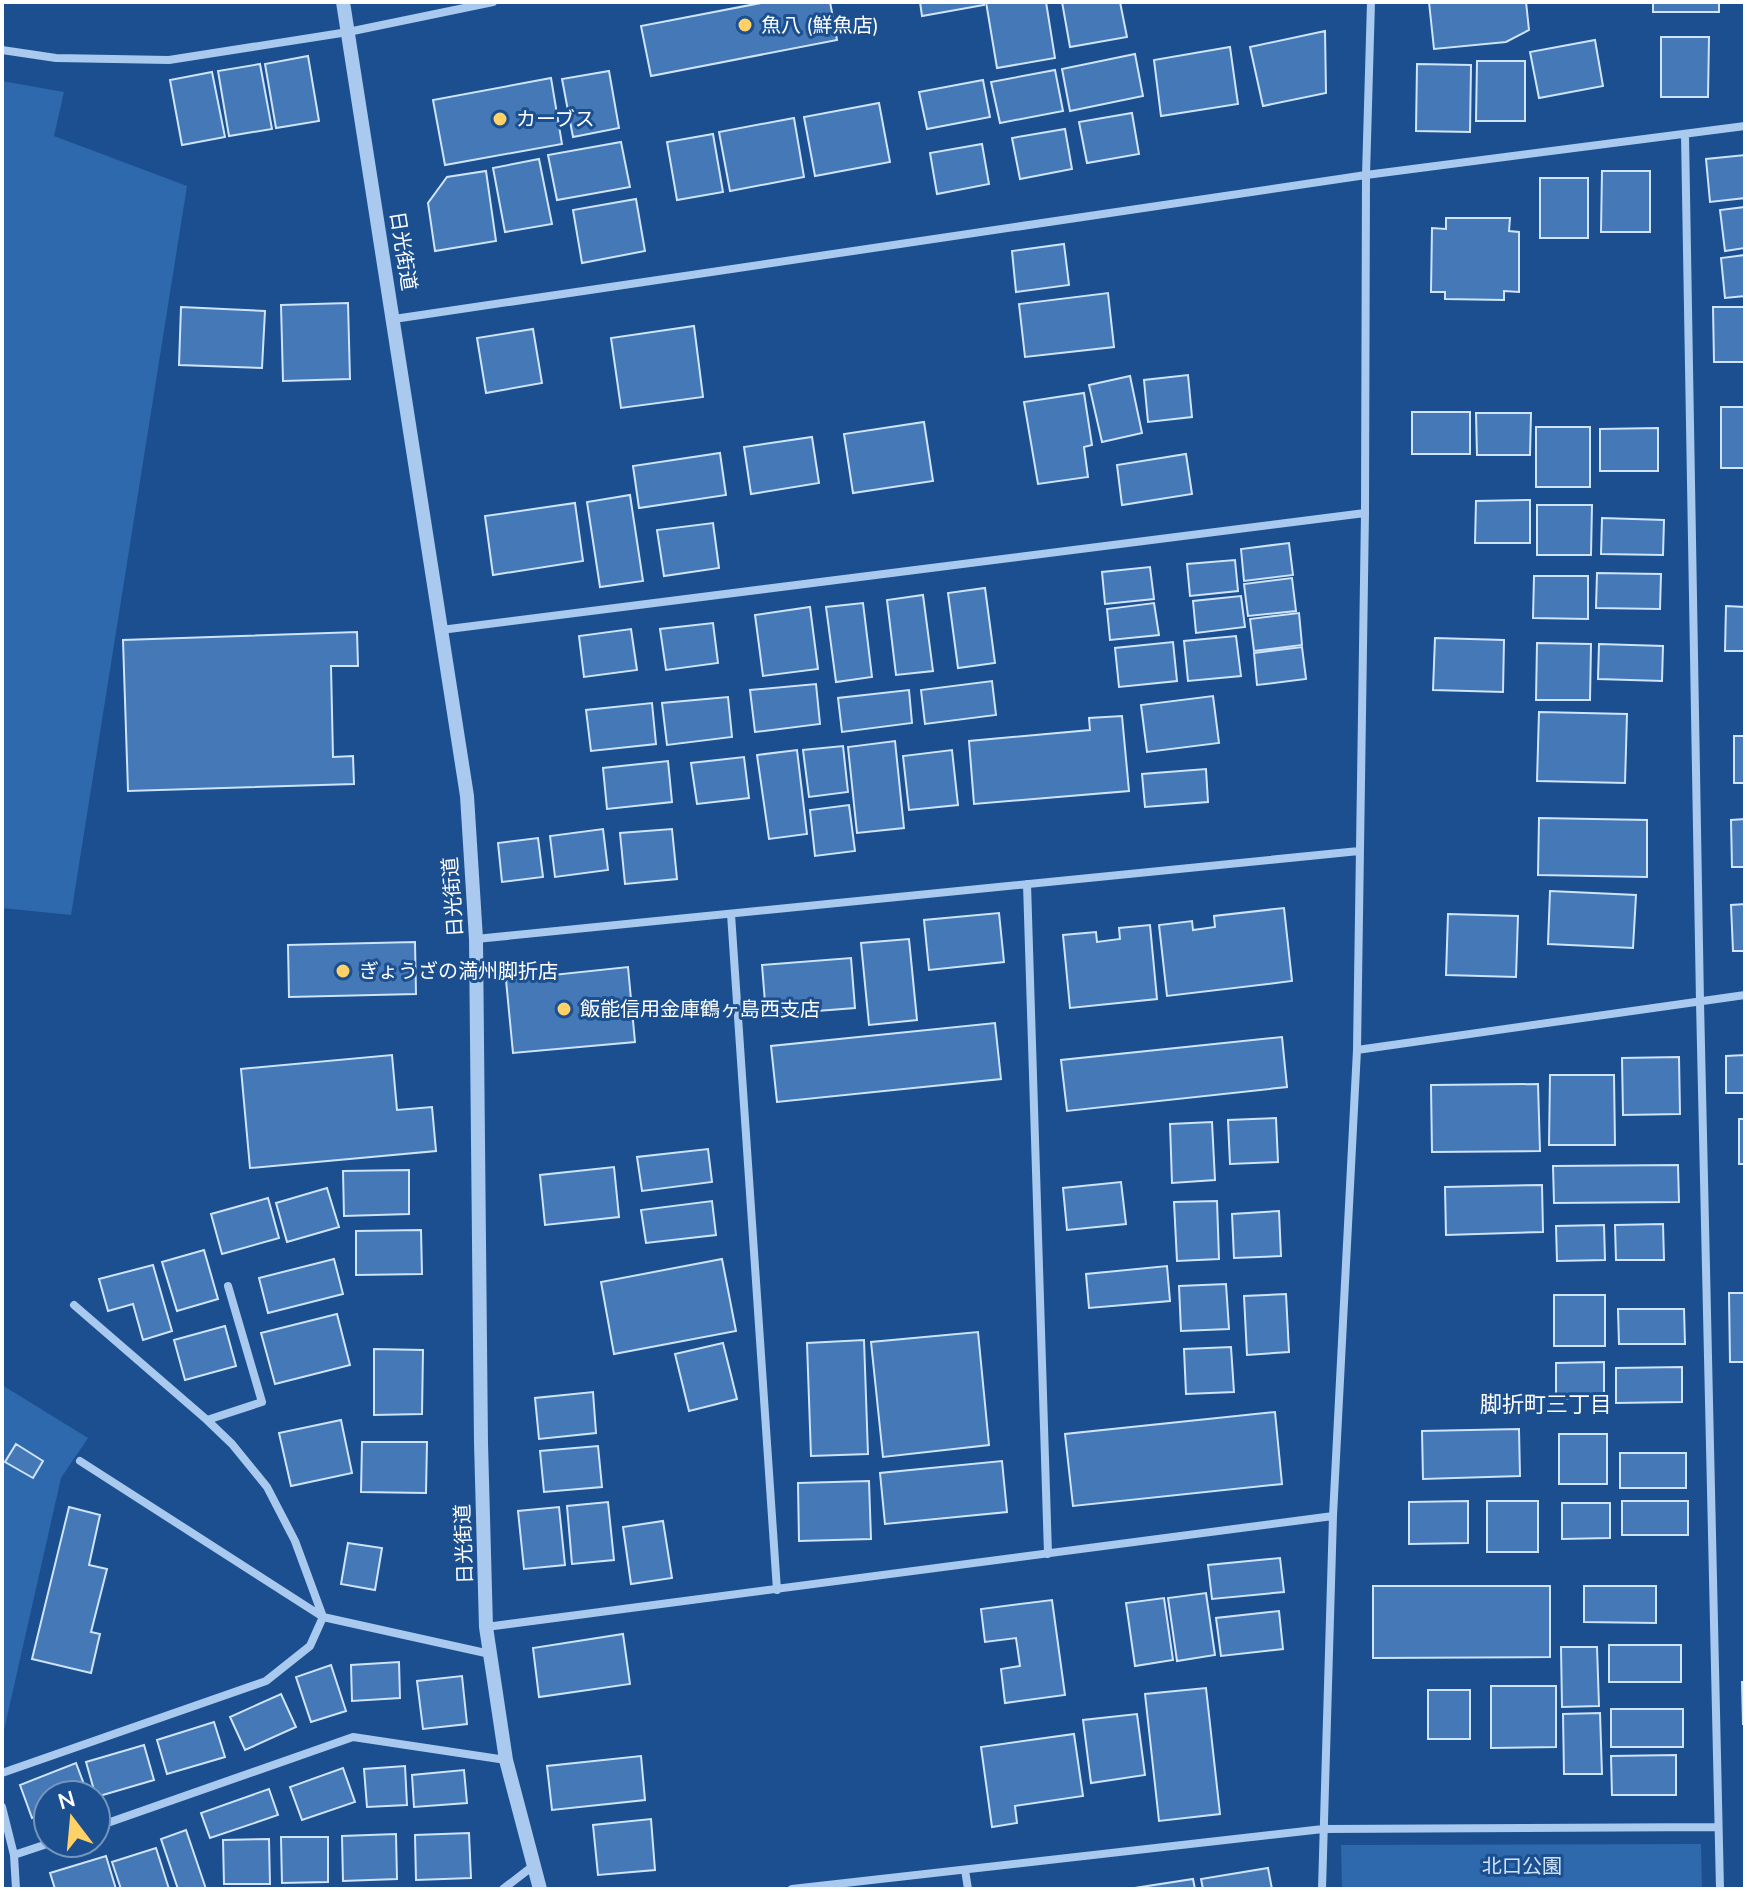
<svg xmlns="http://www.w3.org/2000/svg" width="1747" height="1891" font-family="'Nunito Sans','Noto Sans JP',sans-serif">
	<rect width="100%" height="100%" fill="#1b4f8f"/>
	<path fill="#2e69ad" d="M2,81L64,92L54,136L187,186L71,915L2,908Z
		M2,1385L88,1438L61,1478L2,1739Z
		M1701,1844L1702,1889H1342L1341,1845Z"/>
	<path fill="#4478b7" stroke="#cfe3fa" stroke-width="2" d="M766,2H830L837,40L651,76L641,26Z
		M920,2H984V5L922,16Z
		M986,2H1046L1055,58L997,68Z
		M1062,2H1120L1127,37L1070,47Z
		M1429,2H1526L1529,30L1506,42L1434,49Z
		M1653,2H1719V12H1653Z
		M1325,31L1326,93L1263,106L1250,47Z
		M1661,37H1709L1708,97H1661Z
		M1595,40L1603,86L1539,98L1530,52Z
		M1230,47L1238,104L1161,116L1154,60Z
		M1135,54L1143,96L1070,111L1062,69Z
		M308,56L319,121L276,128L265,64Z
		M1477,61H1525V121H1476Z
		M260,64L272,129L229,136L218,71Z
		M1417,64L1471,65L1470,132L1416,131Z
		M1055,70L1063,111L1000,123L991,82Z
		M609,71L619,128L573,137L562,79Z
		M212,72L225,137L182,145L170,80Z
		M551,78L562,144L445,165L433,100Z
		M983,80L990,117L927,129L919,92Z
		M879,103L890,162L815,176L804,117Z
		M1132,113L1139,154L1087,163L1079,122Z
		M794,118L804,177L730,191L719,132Z
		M1065,129L1072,169L1020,179L1012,138Z
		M713,134L723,192L677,200L667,142Z
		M621,142L630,187L557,200L548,155Z
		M982,144L989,184L937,194L930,153Z
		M1745,155V198L1710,202L1706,159Z
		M539,159L552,224L505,232L493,168Z
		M486,171L496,241L435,251L428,203L447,177Z
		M1602,171H1650V232H1601Z
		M1540,178H1588V238H1540Z
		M636,199L645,251L582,263L573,210Z
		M1745,207V248L1725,251L1720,210Z
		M1446,218H1510L1509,231L1519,232V292L1504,291V300L1445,299V292H1431L1432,228L1446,229Z
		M1064,244L1069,285L1016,292L1012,251Z
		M1745,255V296L1725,298L1721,258Z
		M1108,293L1114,347L1025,357L1019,304Z
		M348,303L350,379L283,381L281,305Z
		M181,307L265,311L262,368L179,365Z
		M1713,307H1745V362H1714Z
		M694,326L703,397L621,408L611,338Z
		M533,329L542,383L486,393L477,338Z
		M1188,375L1192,417L1148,422L1144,380Z
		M1130,376L1142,433L1102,442L1089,385Z
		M1084,393L1092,445L1084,447L1088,477L1038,484L1024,402Z
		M1721,407H1745V468H1721Z
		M1412,412H1470V454H1412Z
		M1476,413H1531L1530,455H1477Z
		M924,422L933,481L853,493L844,434Z
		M1536,427H1590V487H1536Z
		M1658,428V471H1600V429Z
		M812,437L819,483L751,494L744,447Z
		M720,453L726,495L639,508L633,466Z
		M1186,454L1192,494L1122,505L1117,465Z
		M630,495L643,581L600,587L587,502Z
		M1530,500V543H1475L1476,501Z
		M575,503L583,561L493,575L485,516Z
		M1537,505H1592L1591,555H1537Z
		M1602,518L1664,520L1663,555L1601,554Z
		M713,523L719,568L664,576L657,530Z
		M1289,543L1293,575L1244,581L1241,549Z
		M1235,560L1238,591L1190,596L1187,564Z
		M1150,567L1154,599L1105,604L1102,572Z
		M1597,573L1661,574L1660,609L1596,608Z
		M1534,576H1588V619L1533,618Z
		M1292,578L1296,611L1248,616L1244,584Z
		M985,588L995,663L958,668L948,593Z
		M923,595L933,671L896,675L887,600Z
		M1241,596L1245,627L1196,633L1193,601Z
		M863,603L872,677L836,682L826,607Z
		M1154,603L1159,635L1110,640L1107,609Z
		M1726,606L1745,607V651H1725Z
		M810,607L818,669L763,676L755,615Z
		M1299,613L1302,645L1254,651L1250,619Z
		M713,623L718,663L666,670L660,629Z
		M631,629L637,670L584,677L579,636Z
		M357,632L358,666H331L333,757L353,756L354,784L128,791L123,640Z
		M1236,636L1241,676L1188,681L1184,641Z
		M1435,638L1504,640L1503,692L1433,690Z
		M1173,642L1177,681L1119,687L1115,648Z
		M1537,643L1591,644L1590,700H1536Z
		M1599,644L1663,646L1662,681L1598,679Z
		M1302,647L1306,679L1257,685L1254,653Z
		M992,681L996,715L925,724L921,690Z
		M816,684L820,724L755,732L750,690Z
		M909,690L912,723L842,732L838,698Z
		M1213,696L1219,743L1147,752L1141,705Z
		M728,697L732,737L667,745L662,703Z
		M652,703L656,744L591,751L586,710Z
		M1539,712L1627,714L1625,783L1537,781Z
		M1122,716L1129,791L974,804L969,741L1090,730L1089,718Z
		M1734,736H1745V783H1734Z
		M895,741L904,828L857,833L848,747Z
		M843,746L848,792L809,797L803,750Z
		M797,750L807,834L769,839L757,755Z
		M952,750L958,805L909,810L903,756Z
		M744,757L749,798L697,804L691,763Z
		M668,761L672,802L607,809L603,768Z
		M1206,769L1208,802L1145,807L1142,774Z
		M849,805L855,851L815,856L810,810Z
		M1539,818L1647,820V877L1538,875Z
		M1745,819V867H1732L1731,820Z
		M603,829L608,870L555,877L550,836Z
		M672,829L677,879L625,884L620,833Z
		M538,838L543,877L502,882L498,843Z
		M1550,891L1636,895L1633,948L1548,944Z
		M1745,904V951H1733L1731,905Z
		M1284,908L1292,981L1167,996L1159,925L1192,921L1193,930L1215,927L1214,916Z
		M999,913L1004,962L929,970L924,920Z
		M1448,914L1518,916L1516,977L1446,975Z
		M1150,925L1157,999L1070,1008L1063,935L1096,932L1097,942L1120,939L1119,928Z
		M909,939L917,1020L869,1025L861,943Z
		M415,942L416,994L289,997L288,945Z
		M851,958L855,1008L766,1015L762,965Z
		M628,967L635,1042L513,1053L506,980Z
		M995,1023L1001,1079L777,1102L771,1046Z
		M1282,1037L1287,1087L1067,1111L1061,1060Z
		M392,1055L397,1110L432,1107L436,1151L250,1168L241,1069Z
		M1745,1055V1093H1726V1056Z
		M1679,1057L1680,1114L1623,1115L1622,1058Z
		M1550,1075H1614L1615,1145H1549Z
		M1538,1084L1540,1151L1432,1152L1431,1085Z
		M1276,1118L1278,1162L1230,1164L1228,1120Z
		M1739,1119H1745V1164H1739Z
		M1212,1122L1215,1180L1172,1183L1170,1124Z
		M708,1149L712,1182L642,1191L637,1157Z
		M1678,1165L1679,1202L1554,1203L1553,1166Z
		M614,1167L619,1217L545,1225L540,1175Z
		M409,1170V1214L344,1216L343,1171Z
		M1121,1182L1126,1224L1067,1230L1063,1188Z
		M1542,1185L1543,1232L1446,1235L1445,1187Z
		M327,1188L339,1227L287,1242L276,1203Z
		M268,1198L279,1238L222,1254L211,1214Z
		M712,1201L716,1235L646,1243L641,1210Z
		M1217,1201L1219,1259L1177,1261L1174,1202Z
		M1279,1211L1281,1256L1234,1258L1232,1214Z
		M1663,1224L1664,1260H1616L1615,1225Z
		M1604,1225L1605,1260L1557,1261L1556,1226Z
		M421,1230L422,1274L356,1275V1231Z
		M204,1250L218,1299L177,1311L162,1262Z
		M334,1259L343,1294L268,1313L259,1278Z
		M722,1259L736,1331L614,1354L601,1282Z
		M153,1265L172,1331L143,1340L133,1304L108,1311L99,1279Z
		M1167,1266L1170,1301L1089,1308L1086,1274Z
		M1226,1284L1229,1329L1181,1331L1179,1286Z
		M1729,1293H1745V1362H1730Z
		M1286,1294L1289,1352L1247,1355L1244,1296Z
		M1554,1295H1605V1346H1554Z
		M1618,1309H1684L1685,1344H1619Z
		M337,1314L350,1365L275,1384L261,1333Z
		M225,1326L236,1366L185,1380L174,1340Z
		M978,1332L989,1445L883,1457L871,1342Z
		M864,1340L868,1454L811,1456L807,1343Z
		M723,1343L737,1399L689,1411L675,1354Z
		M1231,1347L1234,1392L1186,1394L1184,1349Z
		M374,1349L423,1350L422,1414L374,1415Z
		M1604,1362V1398L1556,1399V1363Z
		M1682,1367V1402L1616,1403V1368Z
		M593,1392L596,1433L539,1439L535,1398Z
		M1275,1412L1282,1484L1073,1506L1065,1434Z
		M341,1420L352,1473L291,1486L279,1433Z
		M1519,1429L1520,1476L1423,1479L1422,1431Z
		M1559,1434H1607V1484H1559Z
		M362,1442H427L426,1493L361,1492Z
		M16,1444L43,1461L33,1478L5,1462Z
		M598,1446L602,1487L544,1492L540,1451Z
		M1620,1453H1686V1488H1620Z
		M1002,1461L1007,1512L885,1524L880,1473Z
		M869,1481L871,1539L799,1541L798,1483Z
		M1468,1501V1543L1409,1544V1502Z
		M1487,1501H1538V1552H1487Z
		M1622,1501H1688V1535H1622Z
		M608,1502L614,1560L572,1564L567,1506Z
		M1562,1503H1610V1538L1562,1539Z
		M69,1507L100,1515L89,1565L107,1569L91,1632L100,1634L91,1673L32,1659Z
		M559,1507L565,1565L524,1569L518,1511Z
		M663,1521L672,1578L631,1584L623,1527Z
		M348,1543L382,1548L375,1590L341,1584Z
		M1280,1558L1284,1592L1212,1599L1208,1565Z
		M1373,1586H1550V1657L1373,1658Z
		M1584,1586H1656V1623L1584,1622Z
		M1206,1593L1215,1655L1177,1661L1168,1598Z
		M1164,1598L1173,1660L1135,1666L1126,1603Z
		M1052,1600L1065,1695L1005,1703L1001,1669L1020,1666L1016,1638L985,1642L981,1609Z
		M1279,1611L1283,1649L1221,1656L1216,1618Z
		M623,1634L630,1684L539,1697L533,1648Z
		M1609,1645H1681V1682H1609Z
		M1561,1647H1597L1599,1706L1562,1707Z
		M399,1662L400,1698L352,1701L351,1665Z
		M331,1665L346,1711L311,1722L296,1677Z
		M462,1676L467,1724L423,1729L417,1681Z
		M1742,1682H1745V1724H1743Z
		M1491,1686H1556V1747L1491,1748Z
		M1206,1688L1220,1814L1159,1821L1145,1694Z
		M1428,1690H1470V1739H1428Z
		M281,1694L296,1727L245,1750L230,1717Z
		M1611,1709H1683V1747H1611Z
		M1600,1713L1602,1774H1564L1563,1714Z
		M1137,1714L1145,1775L1091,1783L1083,1720Z
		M214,1722L225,1757L167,1774L157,1740Z
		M1074,1734L1083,1796L1015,1806L1017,1823L992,1827L981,1747Z
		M144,1745L154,1780L96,1797L86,1762Z
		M1676,1755V1795H1612L1611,1756Z
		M641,1756L645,1800L552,1810L547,1766Z
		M76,1763L88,1795H48V1813L32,1818L20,1785Z
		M405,1766L407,1805L367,1807L364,1769Z
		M343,1768L355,1802L302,1820L290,1787Z
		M464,1770L467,1803L414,1807L412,1775Z
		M269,1789L278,1815L210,1838L201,1813Z
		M651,1819L655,1870L598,1875L593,1825Z
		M186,1830L206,1889H178L161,1839Z
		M469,1833L471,1878L416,1880L415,1835Z
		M396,1834L397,1879L343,1881L342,1836Z
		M281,1837H328V1882L282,1883Z
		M269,1839L270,1884H224L223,1840Z
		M156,1848L169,1889H121L112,1862Z
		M106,1856L116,1889H55L50,1873Z
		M1268,1868L1272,1889H1203L1201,1879Z
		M1193,1879L1195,1889H1128Z"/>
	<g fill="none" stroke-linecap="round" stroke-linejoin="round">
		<path stroke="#a9c9ee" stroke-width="8" d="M2,50L56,58L169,60L348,32L493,2
			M1685,135L1700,1002L1720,1889
			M394,319L1366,175L1745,126
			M441,630L1365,513
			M1027,884L1048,1554
			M731,914L777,1590
			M476,939L1359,851
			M1357,1050L1745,995
			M207,1420L262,1402L228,1286
			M80,1461L323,1617L490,1654
			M486,1627L1333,1516
			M2,1773L266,1681L310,1646L323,1617L295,1541L267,1487L232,1444L207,1420L74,1305
			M2,1807L14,1855L16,1889
			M96,1827L353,1737L506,1760
			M14,1855L50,1843
			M965,1870L968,1889
			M503,1889L533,1866
			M792,1889L1323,1829L1718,1827
			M1322,1889L1333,1516L1357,1050L1365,513L1366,175L1371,2"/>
		<path stroke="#a9c9ee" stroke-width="14" d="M343,2L467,796L476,939L481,1443L486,1627L506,1760L540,1889"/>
	</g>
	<g fill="#ffd166" stroke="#1b4f8f" stroke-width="3">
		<circle cx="745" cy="25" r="8"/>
		<circle cx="500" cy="119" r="8"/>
		<circle cx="343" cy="971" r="8"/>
		<circle cx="564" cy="1009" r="8"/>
	</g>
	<g text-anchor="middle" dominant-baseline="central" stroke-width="6" stroke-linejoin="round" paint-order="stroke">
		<g font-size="20" fill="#fff" stroke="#1b4f8f" text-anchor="start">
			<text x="761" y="25">魚八 (鮮魚店)</text>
			<text x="516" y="119">カーブス</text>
			<text x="359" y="971">ぎょうざの満州脚折店</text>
			<text x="580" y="1009">飯能信用金庫鶴ヶ島西支店</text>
		</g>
		<g font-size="20" fill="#fff" stroke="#1b4f8f">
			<text transform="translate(403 251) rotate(81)">日光街道</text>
			<text transform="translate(453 897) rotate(-94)">日光街道</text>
			<text transform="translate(464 1544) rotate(-92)">日光街道</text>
		</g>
		<g font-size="20" fill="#cfe3fa" stroke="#1b4f8f">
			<text x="1522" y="1866">北口公園</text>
		</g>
		<g font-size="22" fill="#fff" stroke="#1b4f8f">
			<text x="1546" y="1405">脚折町三丁目</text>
		</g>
	</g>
	<rect width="1747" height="1891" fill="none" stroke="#ffffff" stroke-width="8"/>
	<g transform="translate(72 1819) rotate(344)"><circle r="38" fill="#1b4f8f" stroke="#7695bc" stroke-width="2"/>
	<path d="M0-6L14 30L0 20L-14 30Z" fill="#ffd166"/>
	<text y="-12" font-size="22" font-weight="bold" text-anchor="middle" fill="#ffffff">N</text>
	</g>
</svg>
